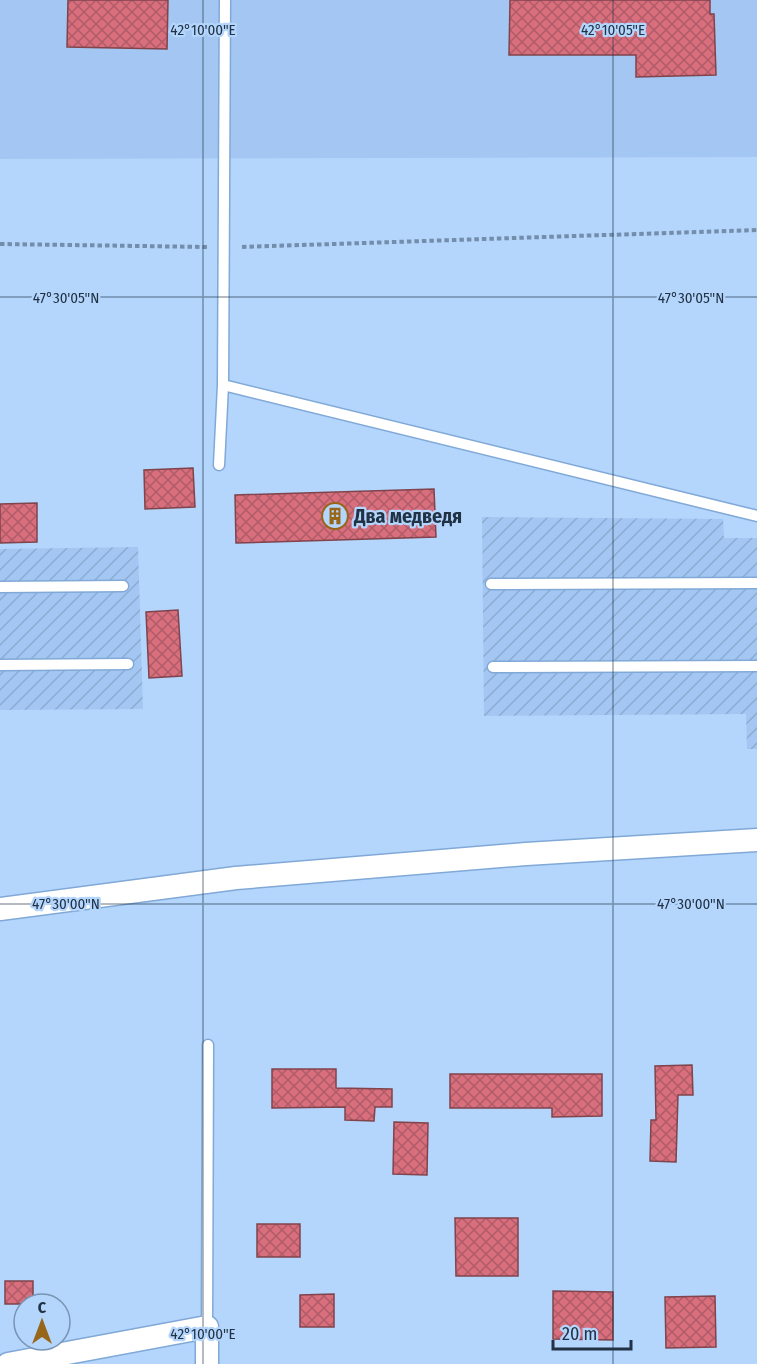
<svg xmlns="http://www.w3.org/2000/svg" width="757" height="1364" font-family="'Fira Sans Condensed',sans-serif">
	<defs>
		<pattern id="industrial-furrows" width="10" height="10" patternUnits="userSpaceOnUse" patternTransform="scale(1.5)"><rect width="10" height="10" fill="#a3c7f2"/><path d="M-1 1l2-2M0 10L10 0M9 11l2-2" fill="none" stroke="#8cabd1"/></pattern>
		<pattern id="building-cross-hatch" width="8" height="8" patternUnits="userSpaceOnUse" patternTransform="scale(1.5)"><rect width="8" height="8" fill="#d96e7d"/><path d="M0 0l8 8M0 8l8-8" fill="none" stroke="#b05b68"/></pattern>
	</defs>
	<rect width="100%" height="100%" fill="#b4d5fc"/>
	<path fill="#a3c7f2" d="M0,0H757V157L0,159Z"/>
	<path fill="url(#industrial-furrows)" d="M482,517L723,519L724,538H757V749H747L746,714L484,716Z
		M138,547L143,709L0,710V549Z"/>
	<path fill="url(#building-cross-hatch)" stroke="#7f444c" stroke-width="1.5" d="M68,0H168L167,49L67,47Z
		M510,0H710V14H714L716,75L636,77V55H509Z
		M193,468L195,507L145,509L144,470Z
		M434,489L436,537L236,543L235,495Z
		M37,503V542L0,543V504Z
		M178,610L182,676L149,678L146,612Z
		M692,1065L693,1095H678L676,1162L650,1161L651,1120H656L655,1066Z
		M272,1069H336V1088L392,1089V1107H375L374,1121L345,1120V1107L272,1108Z
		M450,1074H602V1116L552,1117V1108H450Z
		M394,1122L428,1123L427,1175L393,1174Z
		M455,1218H518V1276H456Z
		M257,1224H300V1257H257Z
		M5,1281H33V1304H5Z
		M553,1291L613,1292V1340L553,1339Z
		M334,1294V1327H300V1295Z
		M715,1296L716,1347L666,1348L665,1297Z"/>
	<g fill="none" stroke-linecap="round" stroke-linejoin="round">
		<defs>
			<path id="lane" d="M225,0L223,385L757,516
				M219,465L223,385
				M491,584L757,583
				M0,587L123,586
				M0,665L128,664
				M493,667L757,666
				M207,1327L208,1045"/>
			<path id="street" d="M0,909L236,878L526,854L757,840
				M8,1364L207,1327V1364"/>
		</defs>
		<use href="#lane" stroke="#80a9d7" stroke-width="13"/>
		<use href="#street" stroke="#80a9d7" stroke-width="25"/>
		<path stroke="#738dab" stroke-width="4" stroke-dasharray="4.5 3" stroke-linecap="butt" d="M0,244L208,247
			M242,247L757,230"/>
		<use href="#lane" stroke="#fff" stroke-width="10"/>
		<use href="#street" stroke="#fff" stroke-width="22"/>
	</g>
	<path fill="none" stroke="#213245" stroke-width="1.5" stroke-opacity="0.45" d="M203,0V1364M613,0V1364M0,297H757M0,904H757"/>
	<defs>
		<symbol id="building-ring" viewBox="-11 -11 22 22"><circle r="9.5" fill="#b4d5fc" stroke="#986619" stroke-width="1.5"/><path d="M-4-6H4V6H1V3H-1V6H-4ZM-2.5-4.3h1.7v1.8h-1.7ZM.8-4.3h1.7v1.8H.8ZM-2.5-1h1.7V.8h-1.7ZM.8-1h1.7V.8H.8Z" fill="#986619"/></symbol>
	</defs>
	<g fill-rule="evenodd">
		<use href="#building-ring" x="320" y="501" width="30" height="30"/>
	</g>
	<g text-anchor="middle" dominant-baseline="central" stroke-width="4.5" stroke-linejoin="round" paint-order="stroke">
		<g font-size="20" font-weight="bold" fill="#213245" stroke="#b4d5fc" text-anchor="start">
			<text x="354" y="516">Два медведя</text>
		</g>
	</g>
	<g font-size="15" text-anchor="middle" fill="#213245" stroke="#b4d5fc" stroke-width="4.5" stroke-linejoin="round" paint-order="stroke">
		<text x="203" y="35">42°10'00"E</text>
		<text x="613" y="35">42°10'05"E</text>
		<text x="66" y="303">47°30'05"N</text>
		<text x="691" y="303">47°30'05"N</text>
		<text x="66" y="909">47°30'00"N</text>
		<text x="691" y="909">47°30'00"N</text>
		<text x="203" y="1339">42°10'00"E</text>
	</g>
	<g transform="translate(42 1322)"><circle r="28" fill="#b4d5fc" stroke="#7994b3" stroke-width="1.5"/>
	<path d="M0-4.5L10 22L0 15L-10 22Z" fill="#986619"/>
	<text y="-9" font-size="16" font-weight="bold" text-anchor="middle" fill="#213245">С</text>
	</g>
	<path d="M553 1340v9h78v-9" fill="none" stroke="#213245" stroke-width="3"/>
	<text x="562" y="1340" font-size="18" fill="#213245" stroke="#b4d5fc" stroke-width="4.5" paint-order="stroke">20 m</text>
</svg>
